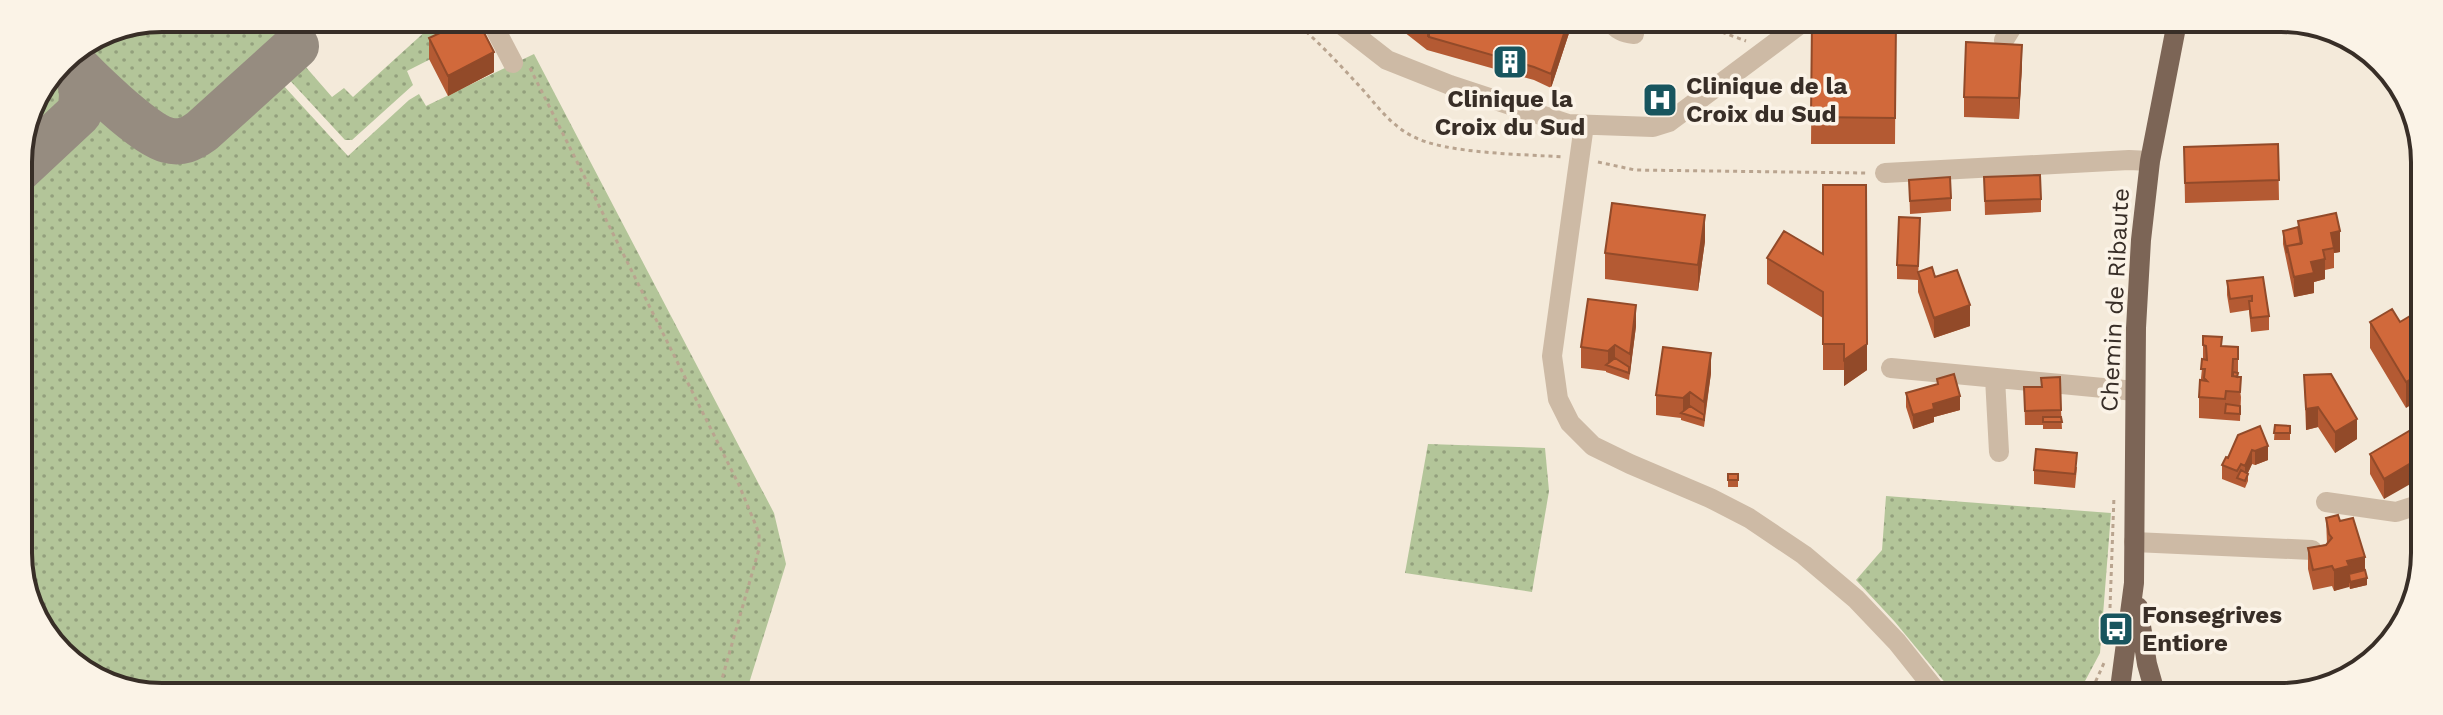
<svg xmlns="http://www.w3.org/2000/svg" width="2443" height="715" font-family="'Work Sans',sans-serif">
	<defs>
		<pattern id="grass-dots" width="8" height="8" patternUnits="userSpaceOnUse" patternTransform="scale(2)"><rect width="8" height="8" fill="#b3c599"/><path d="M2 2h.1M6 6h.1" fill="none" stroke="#93a07d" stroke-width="1.8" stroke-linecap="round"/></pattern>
	</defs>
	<rect width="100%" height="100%" fill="#f4eada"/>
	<path fill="url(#grass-dots)" d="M162,18H272L275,22L276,47L192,121C183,127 172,131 161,128C143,123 95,64 79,48L107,29Z
		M439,19H461L476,36L407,71L413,85L352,140H345L284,74L285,70L298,58L332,97L344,88L353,97Z
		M534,54L774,513L786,564L746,693L125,692L60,654L21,580L18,190L85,125C127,106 145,164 188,150C216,142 253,99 275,79L283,85L348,156L409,100L419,94L426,106Z
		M58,66C84,103 43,128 19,153Z
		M1428,444L1545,448L1549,491L1532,592L1405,573Z
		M1886,496L2111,513L2100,653L2077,696H1959L1947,685L1895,622L1856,580L1882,550Z"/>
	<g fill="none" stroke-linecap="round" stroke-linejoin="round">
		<path stroke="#968c80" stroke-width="46" d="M66,56C84,76 144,135 167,140C181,144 191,139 202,131L296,46
			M18,170L79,113C85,95 81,82 74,65"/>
		<path stroke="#b9a48f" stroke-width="3" stroke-dasharray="4 4" stroke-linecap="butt" d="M1294,21C1319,42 1341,66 1363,90C1378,107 1391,125 1412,136C1445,154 1523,154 1563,157
			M1692,21L1746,41
			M2385,65L2422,137
			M530,68L739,485L759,533V549L718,693
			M1598,162L1635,170L1866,173
			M2110,608L2114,496
			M2089,696L2104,663"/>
		<path stroke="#cdbaa5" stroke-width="20" d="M490,19L513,63
			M1337,21L1387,60L1450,85L1568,124L1653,127L1669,122L1803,22
			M1610,21C1617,30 1623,33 1634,34
			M2004,40L2015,22
			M1584,125L1552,356L1558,399L1570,423L1593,446L1630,464L1710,498L1749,518L1804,555L1856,599L1897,642L1940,696
			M1885,173L2129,160L2150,161
			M1891,368L2135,391
			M1995,378L1999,452
			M2326,502L2396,512L2421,504
			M2134,542L2312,550"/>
		<path stroke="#7c6556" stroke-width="20" d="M2138,607L2147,664L2156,696
			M2119,696L2134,583L2136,328L2141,240L2150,161L2177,22"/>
	</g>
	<path fill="#b45a33" d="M1390,21H1573L1551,88L1534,80L1427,50Z
		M1812,22H1896L1895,144H1811Z
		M2047,22H2074V33L2047,34Z
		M429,38L494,72L448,96L429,59Z
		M2022,65L2019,119L1964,117V97Z
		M2278,144L2279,200L2185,203L2184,147Z
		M1984,177L2041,199V212L1985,215Z
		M1909,180L1951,198V211L1910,214Z
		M2298,221L2340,252L2334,253V268L2325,270V279L2314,282V293L2294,297L2283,244V231L2298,227Z
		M1920,231L1918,280L1897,279V265Z
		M1705,241L1698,291L1605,279V253Z
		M1823,254L1867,370L1844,386V370H1823V318L1767,284V258Z
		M1918,272L1935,277L1970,326L1934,338L1918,292Z
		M2263,277L2269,316V330L2251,332L2249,310L2230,313L2227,295V281Z
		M2370,322L2421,323L2406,408L2370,348Z
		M1636,326L1629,380L1606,372V371L1581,368V347Z
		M2203,336L2222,346L2238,347V377L2241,397L2240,421L2199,418V397L2203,359Z
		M1711,373L1704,427L1681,420V418L1656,415V395Z
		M2304,375L2357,439L2335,453L2318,427L2306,430Z
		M1937,379L1960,410L1934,417V422L1913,429L1906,407V393L1937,384Z
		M2024,387L2061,410L2062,429H2043V425H2025Z
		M2421,424L2384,499L2370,474V454Z
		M2275,425L2290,426V440H2274Z
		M2238,435L2268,460L2255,465L2252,464L2248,473V481L2245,488L2222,479V465L2228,458Z
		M2077,467L2075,488L2034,484V470Z
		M1728,474H1738V487H1728Z
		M2326,518L2340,521L2365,570L2367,585L2350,589L2349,586L2334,591L2332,586L2313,590L2308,569V548L2327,544Z"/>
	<path fill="#924a29" d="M1427,21H1429V37H1427V50Z
		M1568,21H1573L1551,88V74Z
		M2022,45V65L2019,119V98Z
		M494,52V72L448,96V76Z
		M1705,215V241L1698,291V265Z
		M2340,231V252L2334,253L2331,233Z
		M2325,259V279L2314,282V293L2294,297V277L2311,262Z
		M1636,305V326L1630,374V354Z
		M1970,305V326L1934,338V318Z
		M1867,344V370L1844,386V360Z
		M1615,345V365L1608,366V351Z
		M1711,353V373L1704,422V402Z
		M2421,373V399L2406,408V382Z
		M1690,392V413H1683V398Z
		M1960,396V410L1934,417V422L1913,429V415L1933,404Z
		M2318,407V427L2306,430V409Z
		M2357,419V439L2335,453V432Z
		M2268,446V460L2255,465V451Z
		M2252,450V464L2245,479V466Z
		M2421,457V478L2384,499V479Z
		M2365,557V577L2349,579V587L2334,591V570L2347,561Z
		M2367,578V585L2350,589V582Z"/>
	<path fill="#d1693b" stroke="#924a29" stroke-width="2" d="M470,19H477L494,52L448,76L429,38Z
		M1407,21H1417V29Z
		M1429,21H1568L1551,74L1534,67L1429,37Z
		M1812,22H1896L1895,118L1811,117Z
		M1966,42L2022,45L2019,98L1964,97Z
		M2278,144L2279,180L2185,183L2184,147Z
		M2040,175L2041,199L1985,201L1984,177Z
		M1950,177L1951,198L1910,201L1909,180Z
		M1823,185H1866L1867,344L1844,360V344H1823V292L1767,258L1784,231L1823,254Z
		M1612,203L1705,215L1698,265L1605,253Z
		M2336,213L2340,231L2331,233L2334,248L2323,250L2325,259L2311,262L2314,273L2294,277L2287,246L2302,243L2298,221Z
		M1899,217L1920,218L1918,266L1897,265Z
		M2298,227L2301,244L2287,246V253L2283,231Z
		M1932,267L1935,277L1957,270L1970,305L1934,318L1918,272Z
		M2263,277L2269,316L2251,318L2249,301H2252V296L2230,299L2227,281Z
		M1588,299L1636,305L1630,354L1615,345L1608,351L1581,347Z
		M2392,309L2400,322L2415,313L2421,323V373L2406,382L2370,322Z
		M2203,336L2222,337L2221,346L2238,347V359H2233L2232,376L2241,377L2240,392L2226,391L2225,399L2199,397L2200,380L2207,381L2204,378L2205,369H2201L2202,359L2207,360L2206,346L2203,345Z
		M1663,347L1711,353L1704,402L1690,392L1683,398L1656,395Z
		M1615,358L1629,367V373L1606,365Z
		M2233,372L2238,373L2237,377L2233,376Z
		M1954,374L1960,396L1933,404L1934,409L1913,415L1906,393L1938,384L1937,379Z
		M2331,374L2357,419L2335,432L2318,407L2306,409L2304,375Z
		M2060,377L2061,410L2025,411L2024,387H2042L2041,378Z
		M2226,404L2240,406V414L2225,413Z
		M1690,406L1704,415V420L1681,413Z
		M2043,417H2061L2062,422H2043Z
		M2421,424V457L2384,479L2370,454Z
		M2275,425L2290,426V433H2274Z
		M2260,426L2268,446L2255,451L2252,450L2245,466L2241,464L2237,471L2222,465L2226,457L2228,458L2238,435Z
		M2036,449L2077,453L2075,474L2034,470Z
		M2241,470L2248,474L2245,481L2237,478Z
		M1728,474H1738V480H1728Z
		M2338,515L2340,521L2353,518L2365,557L2347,561L2349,566L2334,570L2332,566L2313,570L2308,548L2326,545L2332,538L2329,534L2326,518Z
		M2365,570L2367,578L2350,582L2349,574Z"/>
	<defs>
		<symbol id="building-square" viewBox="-11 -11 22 22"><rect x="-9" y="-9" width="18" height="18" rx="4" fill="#18555e" stroke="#fbf3e7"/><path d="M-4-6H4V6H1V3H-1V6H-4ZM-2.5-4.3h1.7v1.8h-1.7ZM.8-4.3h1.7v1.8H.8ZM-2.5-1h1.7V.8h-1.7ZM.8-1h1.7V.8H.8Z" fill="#fff"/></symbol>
		<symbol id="hospital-square" viewBox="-11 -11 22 22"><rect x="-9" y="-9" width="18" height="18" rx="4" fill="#18555e" stroke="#fbf3e7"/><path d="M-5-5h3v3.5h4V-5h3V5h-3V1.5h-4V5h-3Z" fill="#fff"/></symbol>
		<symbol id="bus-square" viewBox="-11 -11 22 22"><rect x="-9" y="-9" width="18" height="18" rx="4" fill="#18555e" stroke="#fbf3e7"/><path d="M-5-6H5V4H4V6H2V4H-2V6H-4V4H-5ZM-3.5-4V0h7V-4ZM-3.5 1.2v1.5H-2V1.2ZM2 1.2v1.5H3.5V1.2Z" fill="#fff"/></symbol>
	</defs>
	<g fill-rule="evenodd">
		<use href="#building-square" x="1490" y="42" width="40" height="40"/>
		<use href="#hospital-square" x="1640" y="80" width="40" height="40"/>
		<use href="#bus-square" x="2096" y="609" width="40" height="40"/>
	</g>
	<g text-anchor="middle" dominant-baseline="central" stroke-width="7" stroke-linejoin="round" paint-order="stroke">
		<g font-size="24" font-weight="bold" fill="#382e27" stroke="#fbf3e7" text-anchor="start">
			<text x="1686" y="86">Clinique de la<tspan x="1686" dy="28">Croix du Sud</tspan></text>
			<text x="1510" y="99" text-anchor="middle">Clinique la<tspan x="1510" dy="28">Croix du Sud</tspan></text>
			<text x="2142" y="615">Fonsegrives<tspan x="2142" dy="28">Entiore</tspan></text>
		</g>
		<g font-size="24" fill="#382e27" stroke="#fbf3e7">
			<text transform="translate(2115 300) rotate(-87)">Chemin de Ribaute</text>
		</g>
	</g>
	<path d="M0 0H2443V715H0ZM162 32H2281A130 130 0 0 1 2411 162V553A130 130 0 0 1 2281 683H162A130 130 0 0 1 32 553V162A130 130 0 0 1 162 32Z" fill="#fbf3e7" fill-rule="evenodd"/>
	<path fill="none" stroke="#382e27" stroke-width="4" d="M162 32H2281A130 130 0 0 1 2411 162V553A130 130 0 0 1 2281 683H162A130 130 0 0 1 32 553V162A130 130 0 0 1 162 32Z"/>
</svg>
